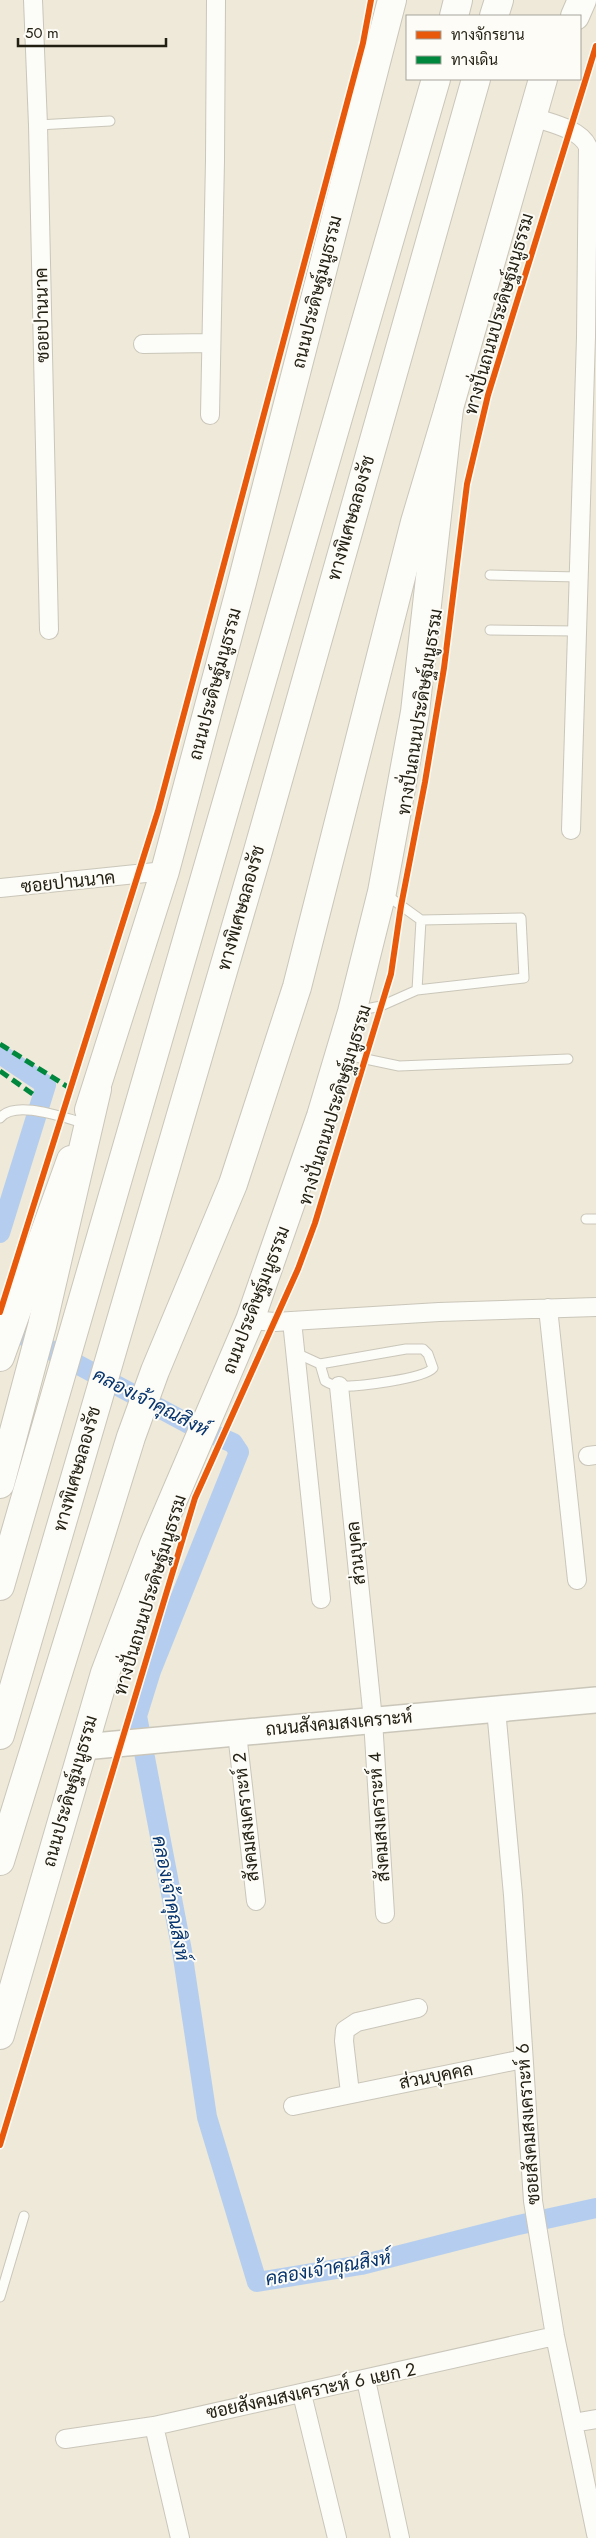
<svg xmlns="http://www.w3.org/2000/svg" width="596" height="2538" font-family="Jost,Sarabun,sans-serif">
	<rect width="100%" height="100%" fill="#eee9d8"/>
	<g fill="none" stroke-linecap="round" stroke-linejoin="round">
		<path stroke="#b5ceef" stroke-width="20" d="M0,1054L46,1085L0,1233
			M0,1323L187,1423L233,1443L239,1452L151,1671L137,1716L182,1951L207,2117L257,2282L361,2265L514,2226L596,2208"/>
		<defs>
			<path id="lane" d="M38,125L110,121
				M490,575L579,577
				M490,630L577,631
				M417,990L524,978L521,918L421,920
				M356,1011L381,1006L417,990L421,920L385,894
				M342,1054L399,1066L568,1059
				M0,1118C15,1099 64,1118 84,1123
				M586,1219H596
				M296,1353L320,1364L406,1349H423L428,1354L433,1368C424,1379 356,1387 340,1386C334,1386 330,1384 325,1381L320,1364
				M0,2297L24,2216"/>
			<path id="street" d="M33,0L38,125L49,630
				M533,117C550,123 581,129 588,147L586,337L571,830
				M143,344L211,343
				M210,415L215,160L216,0
				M0,888L165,871
				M548,1308L577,1580
				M250,1320L275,1322L439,1312L596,1307
				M292,1321L321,1599
				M339,1386L373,1720L385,1914
				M588,1456L596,1455
				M496,1709L513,1895L533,2201L555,2336L596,2534
				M237,1733L256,1901
				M350,2093L344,2041L345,2030L357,2022L418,2008
				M293,2106L523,2059
				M366,2380L400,2538
				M302,2394L337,2538
				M573,2423L596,2419
				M154,2426L180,2538
				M65,2439L154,2426L555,2336"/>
			<path id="secondary" d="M83,1747L596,1700"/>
			<path id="primary" d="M575,16L582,0
				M89,1110L165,871L239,594L392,0
				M0,1357L71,1160
				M0,2035L105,1673L154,1544L250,1320L321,1116L352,1012L382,892L415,712L449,408L543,79"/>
			<path id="highway" d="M454,16L458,0
				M494,16L499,0
				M0,1484L42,1326L97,1089
				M0,1586L436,79
				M0,1735L258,851L476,79
				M0,1861L131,1437L155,1371L233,1184L297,987L415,522L449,408"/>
		</defs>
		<use href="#lane" stroke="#cac6b9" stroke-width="11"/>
		<use href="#street" stroke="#cac6b9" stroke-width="20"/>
		<use href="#secondary" stroke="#cac6b9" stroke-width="28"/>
		<use href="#primary" stroke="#cac6b9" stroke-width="30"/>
		<use href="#highway" stroke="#cac6b9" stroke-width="30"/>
		<use href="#lane" stroke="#fcfcf9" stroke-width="9"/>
		<use href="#street" stroke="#fcfcf9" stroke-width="18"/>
		<use href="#secondary" stroke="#fcfcf9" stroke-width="25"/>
		<use href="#primary" stroke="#fcfcf9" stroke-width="28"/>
		<use href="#highway" stroke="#fcfcf9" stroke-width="28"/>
		<path stroke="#00873e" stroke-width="5" stroke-dasharray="10 5" stroke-linecap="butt" d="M0,1044L71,1089
			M0,1071L34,1095"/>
		<defs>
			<path id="cycleway" d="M0,1312L158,811L363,43L371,0
				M0,2145L195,1498L298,1269L315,1223L391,974L401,906L425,782L444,668L467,484L488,395L596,46"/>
		</defs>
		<use href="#cycleway" stroke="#fdfcf6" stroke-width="9"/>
		<use href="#cycleway" stroke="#e8590c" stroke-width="6"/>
	</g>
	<g text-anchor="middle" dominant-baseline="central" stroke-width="4" stroke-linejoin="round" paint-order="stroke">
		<g font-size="18" fill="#211e12" stroke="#fdfcf6">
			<text transform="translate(317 292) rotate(-76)">ถนนประดิษฐ์มนูธรรม</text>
			<text transform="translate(499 314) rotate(-74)">ทางปั่นถนนประดิษฐ์มนูธรรม</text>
			<text transform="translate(42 315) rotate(-91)">ซอยปานนาค</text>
			<text transform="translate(351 518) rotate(-74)">ทางพิเศษฉลองรัช</text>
			<text transform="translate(215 684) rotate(-75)">ถนนประดิษฐ์มนูธรรม</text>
			<text transform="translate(420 712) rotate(-81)">ทางปั่นถนนประดิษฐ์มนูธรรม</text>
			<text transform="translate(68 882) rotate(-6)">ซอยปานนาค</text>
			<text transform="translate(241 908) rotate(-74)">ทางพิเศษฉลองรัช</text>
			<text transform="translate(335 1105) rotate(-73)">ทางปั่นถนนประดิษฐ์มนูธรรม</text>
			<text transform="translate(256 1300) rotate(-69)">ถนนประดิษฐ์มนูธรรม</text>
			<text transform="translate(77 1469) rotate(-74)">ทางพิเศษฉลองรัช</text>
			<text transform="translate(356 1553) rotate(-96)">ส่วนบุคล</text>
			<text transform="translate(150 1595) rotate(-73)">ทางปั่นถนนประดิษฐ์มนูธรรม</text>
			<text transform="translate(339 1723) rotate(-5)">ถนนสังคมสงเคราะห์</text>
			<text transform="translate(70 1791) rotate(-74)">ถนนประดิษฐ์มนูธรรม</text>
			<text transform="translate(246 1817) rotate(-96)">สังคมสงเคราะห์ 2</text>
			<text transform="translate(379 1817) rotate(-94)">สังคมสงเคราะห์ 4</text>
			<text transform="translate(436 2076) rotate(-11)">ส่วนบุคคล</text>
			<text transform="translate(528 2124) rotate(-94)">ซอยสังคมสงเคราะห์ 6</text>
			<text transform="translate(311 2391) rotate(-12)">ซอยสังคมสงเคราะห์ 6 แยก 2</text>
		</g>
		<g font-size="19" font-style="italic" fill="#06346f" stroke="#fdfcf6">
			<text transform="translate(151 1402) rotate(27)">คลองเจ้าคุณสิงห์</text>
			<text transform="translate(171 1898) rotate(79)">คลองเจ้าคุณสิงห์</text>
			<text transform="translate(328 2268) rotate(-10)">คลองเจ้าคุณสิงห์</text>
		</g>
	</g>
	<rect x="406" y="15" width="175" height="65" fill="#fdfcf6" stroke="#a5a39b"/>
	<rect x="416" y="31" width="25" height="8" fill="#e8590c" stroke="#a5a39b"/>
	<text x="451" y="40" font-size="15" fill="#211e12">ทางจักรยาน</text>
	<rect x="416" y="56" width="25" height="8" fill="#00873e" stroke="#a5a39b"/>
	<text x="451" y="65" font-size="15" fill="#211e12">ทางเดิน</text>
	<path d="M18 38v8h148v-8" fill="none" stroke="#211e12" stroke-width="2.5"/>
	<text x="25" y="38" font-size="15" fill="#211e12" stroke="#fdfcf6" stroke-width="4" paint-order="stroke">50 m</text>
</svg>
